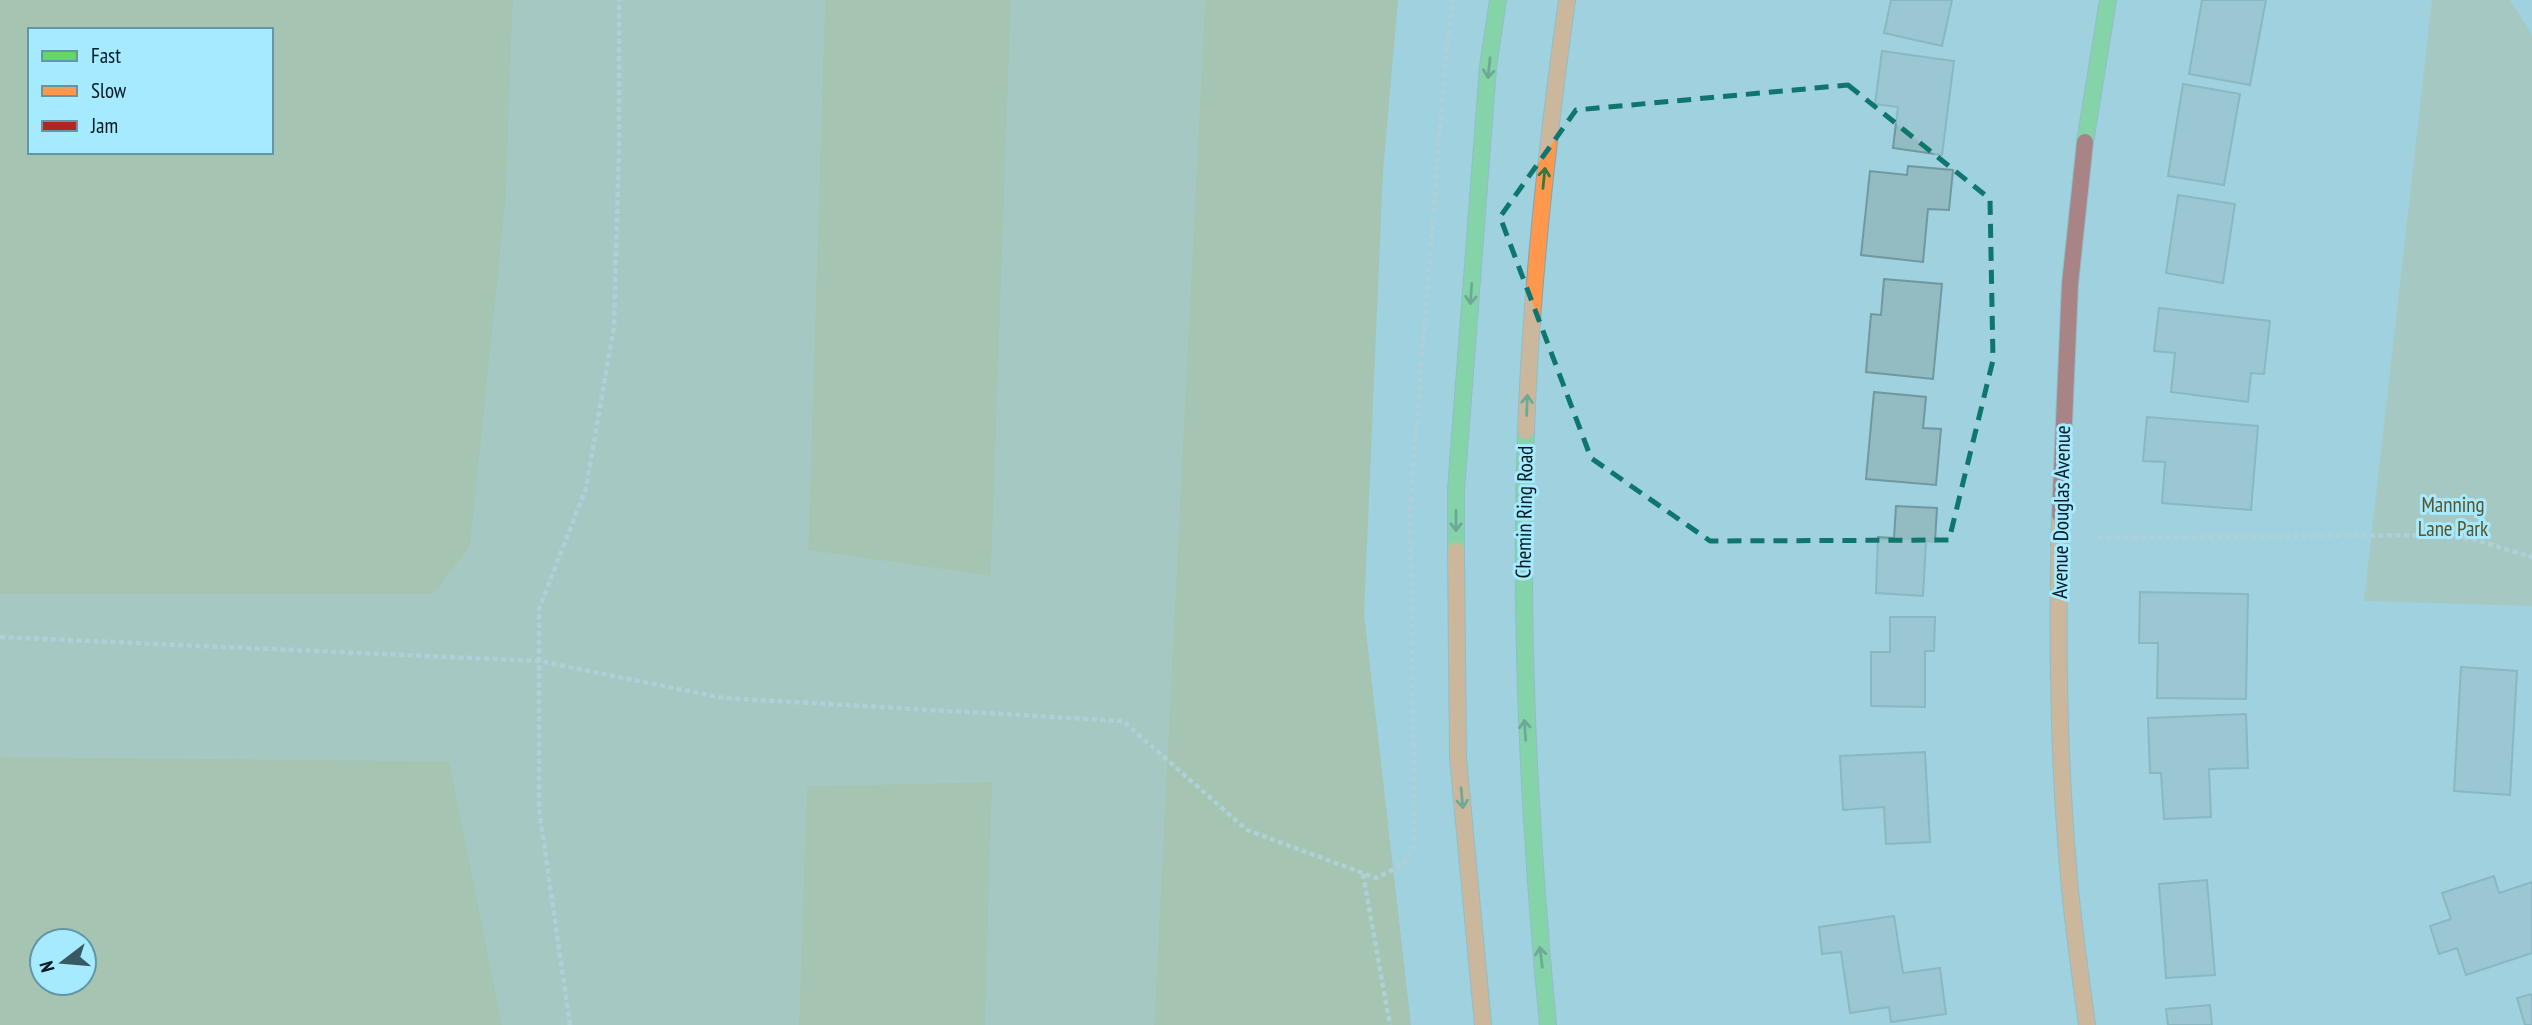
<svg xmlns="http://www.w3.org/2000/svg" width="2532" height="1025" font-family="'PT Sans Narrow',sans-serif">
	<rect width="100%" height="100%" fill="#a0d1df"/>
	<path fill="#aebda0" d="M513,0H825L808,550L991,576L1011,0H1205L1154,1025H985L991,782L808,786L799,1025H502L448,761L0,757V594H433L506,195Z
		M2432,0H2510L2532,35V606L2364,601Z"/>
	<path fill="#aab47a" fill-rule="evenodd" d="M0,0H513L506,195L470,546L433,594H0ZM30,30H271V152H30Z
		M825,0H1011L991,576L808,550Z
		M1205,0H1398L1383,171L1364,614L1411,1025H1154Z
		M0,757L449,761L502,1025H0ZM42,941H84V983H42Z
		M992,782L985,1025H799L807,786Z"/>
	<path fill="#92bbc2" stroke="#6e99a0" stroke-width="2" d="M1891,0H1952L1942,46L1884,33Z
		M2202,0H2266L2250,85L2189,74Z
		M1882,51L1954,61L1942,155L1893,148L1898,107L1875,104Z
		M2183,84L2240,94L2224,185L2168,176Z
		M1908,166L1953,170L1949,210L1928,209L1923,262L1861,255L1870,171L1907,175Z
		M2178,195L2235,204L2223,283L2166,273Z
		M1884,279L1942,284L1933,379L1866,372L1871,314L1881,315Z
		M2159,308L2270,321L2264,374L2251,373L2248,402L2171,392L2175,353L2154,351Z
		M1874,392L1926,397L1923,428L1941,429L1936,485L1866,479Z
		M2147,417L2258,426L2251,510L2162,503L2165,462L2143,461Z
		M1896,506L1937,508L1935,542L1926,541L1923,596L1876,593L1878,537L1894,538Z
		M2140,592L2248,594L2246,699L2157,698L2158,643H2139Z
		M1890,617H1935L1934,651H1925V707L1871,706V652H1890Z
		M2461,667L2517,671L2510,795L2454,791Z
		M2246,714L2248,768L2209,769L2211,817L2164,819L2161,773H2150L2148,718Z
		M1925,752L1930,842L1886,844L1884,807L1843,810L1840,756Z
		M2494,876L2499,893L2532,882V953L2466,975L2457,948L2439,954L2430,926L2451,919L2442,893Z
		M2207,880L2215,975L2166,978L2159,884Z
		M1894,916L1903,973L1940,968L1946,1014L1891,1022L1889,1007L1850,1013L1841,952L1822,954L1819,927Z
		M2532,994V1025H2525L2517,998Z
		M2210,1005L2212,1025H2168L2166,1009Z"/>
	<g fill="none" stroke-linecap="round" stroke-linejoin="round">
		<defs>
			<path id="fast" d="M2085,142L2108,0
				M1526,431C1519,630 1529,827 1548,1025
				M1456,550V490L1488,67L1498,0"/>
			<path id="slow" d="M1526,431C1531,286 1547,143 1567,0
				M2060,515C2057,632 2058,750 2068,866C2072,920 2080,972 2087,1025
				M1456,550L1458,758L1483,1025"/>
			<path id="jam" d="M2060,515L2070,284L2085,142"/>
		</defs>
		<use href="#fast" stroke="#7da5b0" stroke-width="18"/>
		<use href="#slow" stroke="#7da5b0" stroke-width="18"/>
		<use href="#jam" stroke="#7da5b0" stroke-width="18"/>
		<path stroke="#bfced1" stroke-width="4.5" stroke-dasharray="5 3.5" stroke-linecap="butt" d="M2098,538L2428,535L2473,539L2532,557
			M0,637L539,661L724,698L1123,721L1247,830L1376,878L1403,865L1415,844L1410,508L1446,53L1453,0
			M1363,874L1390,1025
			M570,1025L539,809V609L586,488L614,326L619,148V0"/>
		<use href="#fast" stroke="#63d668" stroke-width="16"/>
		<use href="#slow" stroke="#ff974d" stroke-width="16"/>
		<use href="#jam" stroke="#b3261e" stroke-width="16"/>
	</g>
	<defs><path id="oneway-shaft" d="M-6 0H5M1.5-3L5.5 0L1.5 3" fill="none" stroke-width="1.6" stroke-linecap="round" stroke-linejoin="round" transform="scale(1.75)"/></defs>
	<g stroke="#327844">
		<use href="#oneway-shaft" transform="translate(1489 68) rotate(96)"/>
		<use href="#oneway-shaft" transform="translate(1544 178) rotate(-84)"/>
		<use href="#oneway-shaft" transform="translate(1471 294) rotate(94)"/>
		<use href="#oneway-shaft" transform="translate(1527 405) rotate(-88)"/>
		<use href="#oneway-shaft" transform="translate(1456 521) rotate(90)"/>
		<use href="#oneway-shaft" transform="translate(1525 730) rotate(-94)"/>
		<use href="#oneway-shaft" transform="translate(1462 798) rotate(85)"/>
		<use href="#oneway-shaft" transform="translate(1541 957) rotate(-97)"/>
	</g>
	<path d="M0 0H2532V1025H0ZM1848,85L1990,199L1993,360L1949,540L1710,541L1591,458L1500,217L1576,110Z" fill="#a0d1df" fill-opacity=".55" fill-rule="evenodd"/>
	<path fill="none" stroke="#0f766e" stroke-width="5" stroke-dasharray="14 9" stroke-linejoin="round" d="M1848,85L1990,199L1993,360L1949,540L1710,541L1591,458L1500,217L1576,110Z"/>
	<g text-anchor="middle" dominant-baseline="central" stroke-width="6" stroke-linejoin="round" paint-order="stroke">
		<g font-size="21" fill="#5d5327" stroke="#a5eaff">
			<text x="2453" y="504">Manning<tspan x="2453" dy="24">Lane Park</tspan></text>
		</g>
		<g font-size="21" fill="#001921" stroke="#a5eaff">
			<text transform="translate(1524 512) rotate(-89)">Chemin Ring Road</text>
			<text transform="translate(2061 512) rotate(-89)">Avenue Douglas Avenue</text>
		</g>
	</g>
	<rect x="28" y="28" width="245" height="126" fill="#a5eaff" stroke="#6396a6" stroke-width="2"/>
	<rect x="42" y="51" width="35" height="10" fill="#63d668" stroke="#6396a6" stroke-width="2"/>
	<text x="91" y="63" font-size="21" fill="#001921">Fast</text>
	<rect x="42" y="86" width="35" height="10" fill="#ff974d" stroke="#6396a6" stroke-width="2"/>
	<text x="91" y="98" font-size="21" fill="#001921">Slow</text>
	<rect x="42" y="121" width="35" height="10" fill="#b3261e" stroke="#6396a6" stroke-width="2"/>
	<text x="91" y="133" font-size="21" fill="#001921">Jam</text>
	<g transform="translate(63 962) rotate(254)"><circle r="33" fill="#a5eaff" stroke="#6396a6" stroke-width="2"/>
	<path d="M0-5L12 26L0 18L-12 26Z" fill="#385964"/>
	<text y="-10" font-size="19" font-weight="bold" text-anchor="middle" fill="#001921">N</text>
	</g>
</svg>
